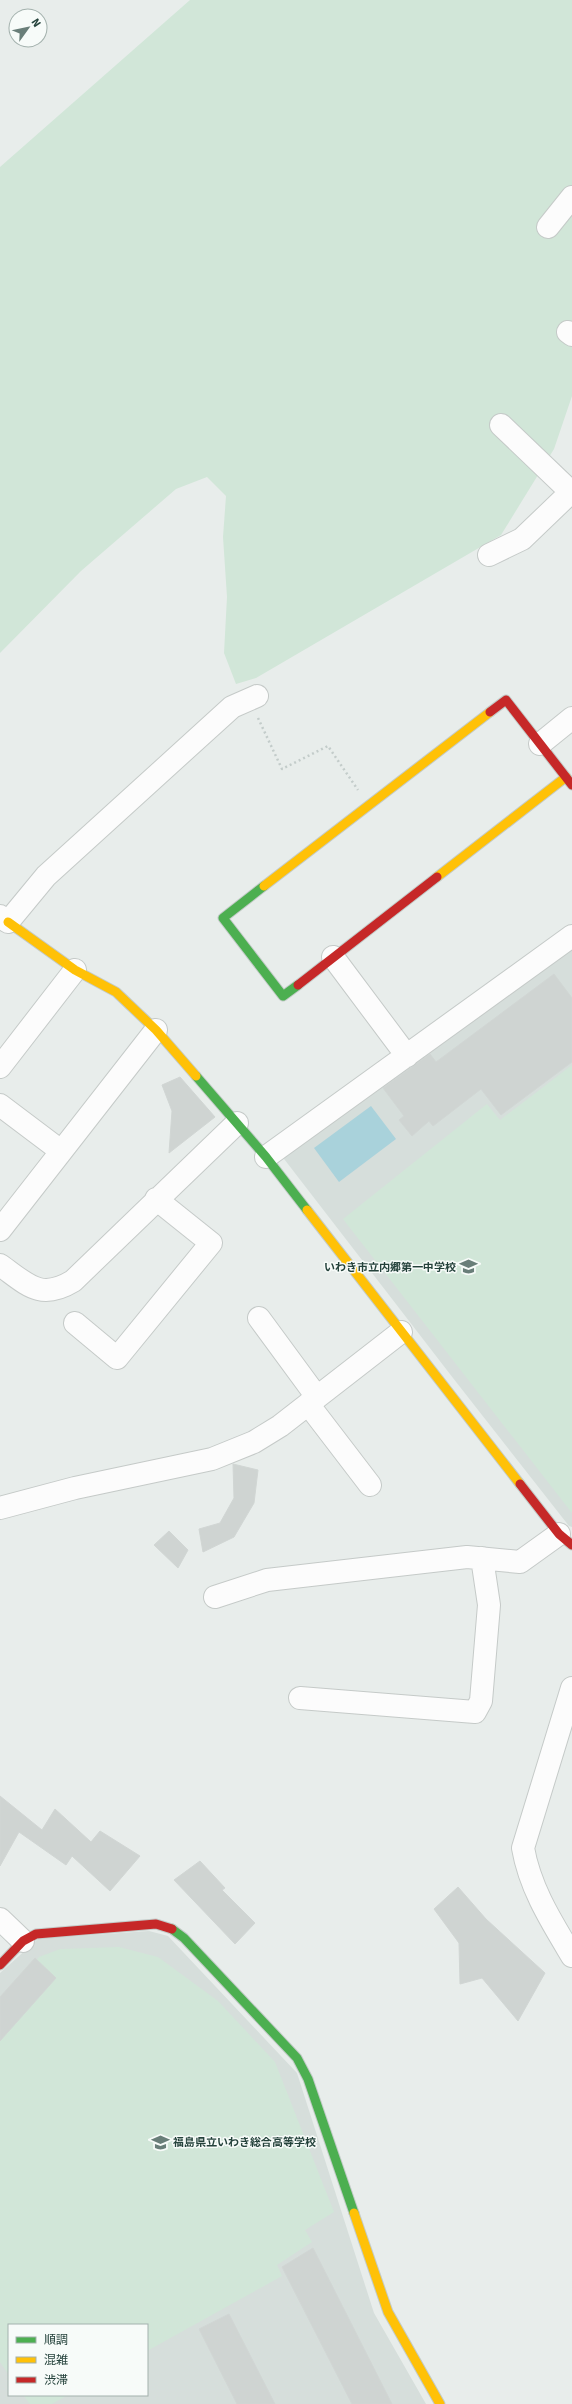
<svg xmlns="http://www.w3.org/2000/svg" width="572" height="2404" font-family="Signika,'Noto Sans JP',sans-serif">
	<rect width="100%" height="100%" fill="#e8edeb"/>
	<path fill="#d6dedb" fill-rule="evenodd" d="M572,946V1527L569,1526L453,1378L281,1155Z
		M149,1931L168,1936L297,2073L374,2313L426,2404H0V1973L38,1939ZM9,2325H147V2395H9Z"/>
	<path fill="#d1e6d8" d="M190,0H572V396L554,449L501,535L256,678L236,684L224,653L227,597L223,537L226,496L207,477L176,489L81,571L0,653V167Z
		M572,1065V1513L343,1219L487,1104L500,1120Z
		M119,1947L158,1957L218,2001L275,2062L334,2212L305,2230L312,2242L277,2265L282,2276L147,2351V2325H9V2375L0,2362V2001L39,1957L60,1949Z
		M23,2395H68L52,2404H30Z"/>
	<path fill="#a9d2db" d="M371,1106L396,1139L339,1182L314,1148Z"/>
	<path fill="#cfd4d2" stroke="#d1d6d4" d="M554,974L572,998V1062L501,1115L481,1089L433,1126L429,1121L412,1136L399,1120L404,1116L383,1088L430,1054L436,1062Z
		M180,1077L215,1117L169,1153L172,1111L162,1085Z
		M233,1464L258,1470L254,1503L234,1537L203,1552L199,1529L220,1523L234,1498Z
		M169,1531L188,1550L178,1568L154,1545Z
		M0,1796L42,1830L55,1809L91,1842L100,1831L140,1856L110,1891L72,1856L66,1865L19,1832L0,1866Z
		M200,1861L225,1888L222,1890L255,1923L235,1944L174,1880Z
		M458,1887L486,1919L545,1973L518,2021L482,1978L460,1984L459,1943L434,1909Z
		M35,1958L56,1978L0,2041V1997Z
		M313,2248L392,2404H352L282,2267Z
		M229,2314L275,2404H237L199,2329Z"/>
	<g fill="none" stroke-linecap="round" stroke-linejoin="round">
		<defs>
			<path id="street" d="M548,227L572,197
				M568,332L572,335
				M489,555L522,539L571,492L501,425
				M540,744L572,718
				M0,916L8,922L46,876L232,707L257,696
				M333,957L407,1056
				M0,1067L75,970
				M0,1105L61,1151
				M266,1157L572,936
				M0,1230L156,1030
				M0,1265C27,1284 40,1301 73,1281L237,1123
				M259,1318L317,1397
				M75,1323L117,1358L211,1243L156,1199
				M308,1404L370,1485
				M0,1508L75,1488L212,1459L254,1442L280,1426L401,1332
				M215,1597L267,1580L467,1557L520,1562L559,1534
				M572,1688L523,1848C530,1888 551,1921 572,1956
				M300,1698L475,1712L481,1701L489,1605L482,1558
				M0,1919L23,1941"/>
			<path id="fast" d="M264,886L223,918L283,996L298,985
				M196,1076L266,1157L307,1210
				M172,1929L184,1938L297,2058L308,2079L354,2213"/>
			<path id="slow" d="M437,877L566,777
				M264,886L490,712
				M8,922L75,970L116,992L156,1030L196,1076
				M307,1210L520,1484
				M354,2213L388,2312L440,2404"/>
			<path id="jam" d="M490,712L506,700L572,785
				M298,985L437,877
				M520,1484L559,1534L572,1545
				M0,1965L23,1941L36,1934L156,1924L172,1929"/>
		</defs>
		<use href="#street" stroke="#c5cac8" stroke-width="24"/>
		<use href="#fast" stroke="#c3cbc8" stroke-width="11"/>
		<use href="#slow" stroke="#c3cbc8" stroke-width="11"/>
		<use href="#jam" stroke="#c3cbc8" stroke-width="11"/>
		<path stroke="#c3ccca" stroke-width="2.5" stroke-dasharray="2 3" stroke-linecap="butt" d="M258,718L282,769L328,746L358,790"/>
		<use href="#street" stroke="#fcfcfc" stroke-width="22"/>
		<use href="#fast" stroke="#4caf50" stroke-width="9"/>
		<use href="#slow" stroke="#ffc107" stroke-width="9"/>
		<use href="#jam" stroke="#c62828" stroke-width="9"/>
	</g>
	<defs>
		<symbol id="school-bare" viewBox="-9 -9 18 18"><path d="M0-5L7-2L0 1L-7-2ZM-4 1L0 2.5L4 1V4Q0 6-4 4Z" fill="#697e79" stroke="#f7fbf9" stroke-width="2.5" paint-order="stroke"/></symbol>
	</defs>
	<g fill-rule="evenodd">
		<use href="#school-bare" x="456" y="1254" width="25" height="25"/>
		<use href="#school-bare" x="148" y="2130" width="25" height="25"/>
	</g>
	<g text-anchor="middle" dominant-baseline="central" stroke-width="3" stroke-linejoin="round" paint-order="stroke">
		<g font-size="11" font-weight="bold" fill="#24423b" stroke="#f7fbf9" text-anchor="end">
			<text x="456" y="1267">いわき市立内郷第一中学校</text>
			<text x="173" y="2142" text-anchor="start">福島県立いわき総合高等学校</text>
		</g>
	</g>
	<rect x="8" y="2324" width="140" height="72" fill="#f7fbf9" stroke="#a3b1ad"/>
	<rect x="16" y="2337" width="20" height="6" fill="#4caf50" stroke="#a3b1ad"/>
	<text x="44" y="2344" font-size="12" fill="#24423b">順調</text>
	<rect x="16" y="2357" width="20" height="6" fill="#ffc107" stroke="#a3b1ad"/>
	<text x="44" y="2364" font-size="12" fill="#24423b">混雑</text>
	<rect x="16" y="2377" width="20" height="6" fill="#c62828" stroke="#a3b1ad"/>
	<text x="44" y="2384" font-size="12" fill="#24423b">渋滞</text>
	<g transform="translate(28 28) rotate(57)"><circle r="19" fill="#f7fbf9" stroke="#a3b1ad"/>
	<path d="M0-3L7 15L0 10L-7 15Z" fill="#697e79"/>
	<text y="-6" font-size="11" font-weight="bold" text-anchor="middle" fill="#24423b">N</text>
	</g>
</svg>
